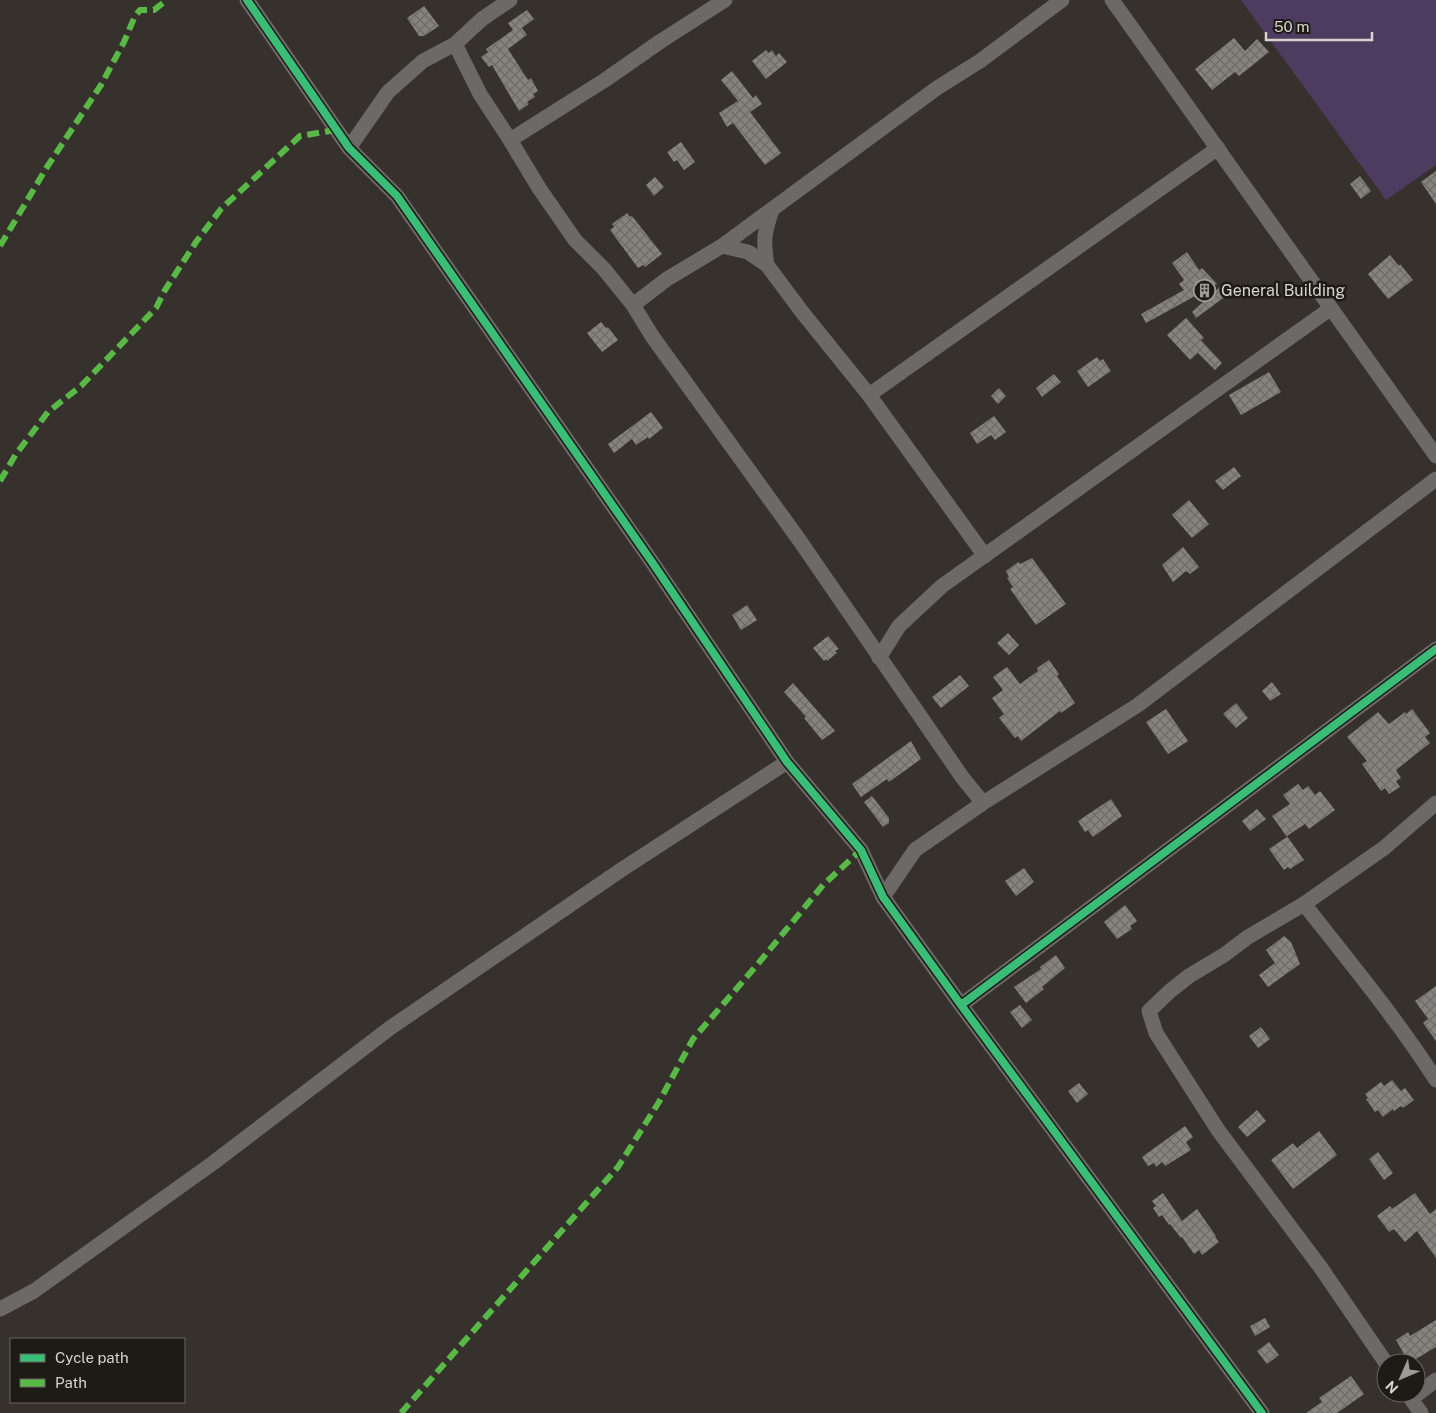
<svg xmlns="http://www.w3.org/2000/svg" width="1436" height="1413" font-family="'Public Sans',sans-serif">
	<defs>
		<pattern id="building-cross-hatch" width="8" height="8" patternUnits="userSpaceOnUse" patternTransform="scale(1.25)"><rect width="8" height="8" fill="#86827e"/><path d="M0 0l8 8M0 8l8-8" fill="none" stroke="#6e6b68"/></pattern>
	</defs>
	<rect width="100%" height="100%" fill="#36312d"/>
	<path fill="#4d3c5f" d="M1241,0H1436V165L1386,200Z"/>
	<path fill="url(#building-cross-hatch)" d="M424,6L439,26L424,36H419L407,18Z
		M527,10L534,19L522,28L527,35L508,49L528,80L531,78L538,91L533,94L535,97L527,102L529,104L519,111L492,65L489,67L481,57L488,52L486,49L513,30L508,23Z
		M1234,38L1245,51L1257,39L1269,52L1239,76L1235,72L1212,90L1195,69Z
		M766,50L769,53L772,50L776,56L779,53L787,62L766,79L752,61Z
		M732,71L753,98L756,95L762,104L750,112L781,153L765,165L733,123L727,127L719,113L738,101L721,80Z
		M681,142L695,162L684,170L677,160L674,162L667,152Z
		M1436,171V204L1421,182Z
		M1360,176L1371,191L1361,199L1350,184Z
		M655,177L664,187L654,196L646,185Z
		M627,213L630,217L632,216L662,254L645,267L643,265L638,268L610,230L614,227L612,224Z
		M1187,252L1199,270L1202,268L1217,284L1146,323L1141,314L1184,290L1179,284L1184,280L1172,263Z
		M1390,255L1399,266L1400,264L1413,280L1388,299L1368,274Z
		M1223,284L1229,294L1196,318L1192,312Z
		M1186,318L1204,338L1201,340L1222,363L1215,370L1198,353L1190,360L1167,335Z
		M601,322L606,328L608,327L618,340L602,352L587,333Z
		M1097,357L1100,361L1103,359L1111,371L1088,387L1077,371Z
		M1269,372L1281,392L1241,415L1229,395Z
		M1054,374L1061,382L1042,397L1036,388Z
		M999,388L1006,396L998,404L991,396Z
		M651,412L663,428L649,439L648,437L636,445L632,439L614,453L608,444Z
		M994,416L1006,432L995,440L991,435L977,444L970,433Z
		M1234,467L1241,476L1223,490L1215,481Z
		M1189,500L1209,524L1192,538L1172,515Z
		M1183,547L1199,567L1190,574L1186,571L1173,582L1162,565Z
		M1032,558L1066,604L1036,625L1010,589L1013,587L1007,578L1009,577L1006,571L1018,562L1020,564Z
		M747,605L757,620L741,630L732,615Z
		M1008,633L1019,645L1009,655L997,643Z
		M828,636L839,649L835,651L837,653L827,661L826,659L824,661L813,648Z
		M1049,660L1059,674L1057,676L1075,703L1061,713L1060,711L1021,741L1018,736L1015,738L999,718L1004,714L992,698L1003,690L993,677L1007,667L1020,684L1038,671L1037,668Z
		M960,675L969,686L941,708L932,697Z
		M1272,682L1281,694L1270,701L1262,691Z
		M793,683L835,731L822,740L804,718L806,717L784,692Z
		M1236,703L1248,718L1236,728L1223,714Z
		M1166,709L1188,741L1168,754L1146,722Z
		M1412,709L1430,733L1425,737L1430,743L1396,770L1401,778L1396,781L1400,787L1389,794L1385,788L1381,791L1362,764L1367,761L1347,737L1378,712L1389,724L1405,712L1406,714Z
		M911,741L921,759L889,782L887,779L861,797L852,784Z
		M1298,784L1303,790L1308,786L1315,795L1320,791L1335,810L1309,829L1305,824L1287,836L1304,860L1290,869L1288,867L1284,870L1269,849L1287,837L1272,816L1290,804L1283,795Z
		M872,796L889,818V823L883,827L864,802Z
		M1111,799L1122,816L1093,837L1088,830L1085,832L1078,821Z
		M1257,809L1266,819L1250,831L1242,821Z
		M1024,868L1034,882L1016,896L1005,881Z
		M1125,905L1137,921L1130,926L1132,929L1117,939L1104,922Z
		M1284,936L1291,942L1300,964L1268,987L1259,975L1275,963L1266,950Z
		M1056,955L1065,968L1042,987L1044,989L1026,1003L1014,987L1041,969L1040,967Z
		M1436,986V1041L1423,1023L1428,1019L1415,1001Z
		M1020,1005L1032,1020L1022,1028L1010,1012Z
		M1261,1027L1270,1039L1258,1048L1249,1036Z
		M1392,1080L1401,1091L1405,1088L1414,1100L1403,1108L1401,1106L1394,1111L1393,1109L1383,1117L1378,1110L1375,1112L1366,1099L1368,1098L1365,1094L1381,1082L1384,1086Z
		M1079,1083L1088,1094L1077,1103L1068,1091Z
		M1257,1110L1266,1121L1247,1137L1238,1127Z
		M1185,1126L1193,1137L1186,1142L1191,1150L1165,1166L1162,1162L1156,1167L1154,1163L1148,1166L1142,1157Z
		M1319,1131L1337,1155L1293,1189L1271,1160L1293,1143L1297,1148Z
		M1378,1152L1393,1173L1384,1180L1369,1159Z
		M1163,1193L1182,1221L1197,1209L1216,1236L1215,1237L1219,1242L1202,1255L1199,1250L1194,1254L1182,1237L1181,1238L1170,1224L1169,1225L1162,1215L1159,1217L1153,1208L1156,1206L1152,1201Z
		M1415,1193L1430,1214L1436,1209V1258L1417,1231L1405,1242L1394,1229L1389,1232L1377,1216L1390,1206L1392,1209Z
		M1265,1318L1270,1327L1255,1336L1250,1326Z
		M1436,1320V1347L1409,1363L1396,1340L1408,1332L1410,1336Z
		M1269,1342L1279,1355L1267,1364L1257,1351Z
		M1351,1376L1364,1394L1337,1413H1306L1322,1402L1319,1398Z"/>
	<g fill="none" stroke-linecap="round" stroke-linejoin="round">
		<path stroke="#6d6966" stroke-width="15" d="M247,0L349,148L397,196L652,562L787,762L861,850L883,897L961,1005
			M1112,0L1436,456
			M455,44L480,94L510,140L539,188L575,240L604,269L633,305L652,336L800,541L962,777L983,803
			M510,140L605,80L661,41L725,0
			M349,148L388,92L423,61L455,44L482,19L510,0
			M722,246L748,252L767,265L802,312L869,395L985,556
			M767,265C763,240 764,233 772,210
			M633,305L667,279L722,246L937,88L980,61L1062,0
			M869,395L1218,148
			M879,658L899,626L942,586L1330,309
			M883,897L915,850L983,803L1138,705L1436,479
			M1304,904C1349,961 1396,1018 1436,1080
			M0,1309L34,1291L213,1163L390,1028L621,870L787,762
			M1386,1363L1321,1268L1218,1130L1156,1033L1149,1011L1170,991L1189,976L1224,955L1248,937L1304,904L1384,848L1436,803
			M1407,1393L1421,1413
			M1411,1399L1436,1380
			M1262,1413L961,1005L1436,649"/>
		<path stroke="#58b947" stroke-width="6" stroke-dasharray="12 6" stroke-linecap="butt" d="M0,246L47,167L101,85L124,42L135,16L140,10H154L167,0
			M0,481L16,454L48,412L81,386L156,308L165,290L196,242L221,209L300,136L336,130
			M401,1413L618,1167L659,1102L693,1039L757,965L823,885L861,850"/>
		<defs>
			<path id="cycleway" d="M247,0L349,148L397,196L652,562L787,762L861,850L883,897L961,1005
				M1262,1413L961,1005L1436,649"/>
		</defs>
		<use href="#cycleway" stroke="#1e1a16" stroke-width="11"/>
		<use href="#cycleway" stroke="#3abd76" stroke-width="8"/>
	</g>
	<defs>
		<symbol id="building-ring" viewBox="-11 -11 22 22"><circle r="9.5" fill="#1e1a16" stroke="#9f9a96" stroke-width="1.5"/><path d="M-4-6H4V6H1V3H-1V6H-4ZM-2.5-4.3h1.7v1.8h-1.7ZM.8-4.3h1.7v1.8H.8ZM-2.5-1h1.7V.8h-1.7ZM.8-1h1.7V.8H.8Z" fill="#9f9a96"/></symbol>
	</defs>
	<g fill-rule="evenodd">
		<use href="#building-ring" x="1192" y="278" width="25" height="25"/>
	</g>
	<g text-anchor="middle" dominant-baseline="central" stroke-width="5" stroke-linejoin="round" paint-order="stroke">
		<g font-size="16" fill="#d8d3ce" stroke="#1e1a16" text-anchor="start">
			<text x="1221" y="290">General Building</text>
		</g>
	</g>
	<rect x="10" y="1338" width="175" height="65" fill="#1e1a16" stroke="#686460"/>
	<rect x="20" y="1354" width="25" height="8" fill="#3abd76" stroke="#686460"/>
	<text x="55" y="1363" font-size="15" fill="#d8d3ce">Cycle path</text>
	<rect x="20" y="1379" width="25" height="8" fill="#58b947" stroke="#686460"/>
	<text x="55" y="1388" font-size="15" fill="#d8d3ce">Path</text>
	<g transform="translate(1401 1378) rotate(225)"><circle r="24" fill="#1e1a16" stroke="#686460"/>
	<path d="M0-4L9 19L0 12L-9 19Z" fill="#9f9a96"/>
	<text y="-8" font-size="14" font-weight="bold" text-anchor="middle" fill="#d8d3ce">N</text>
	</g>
	<path d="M1266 32v8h106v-8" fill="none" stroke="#d8d3ce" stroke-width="2.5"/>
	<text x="1274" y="32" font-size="15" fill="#d8d3ce" stroke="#1e1a16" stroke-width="4" paint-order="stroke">50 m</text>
</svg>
